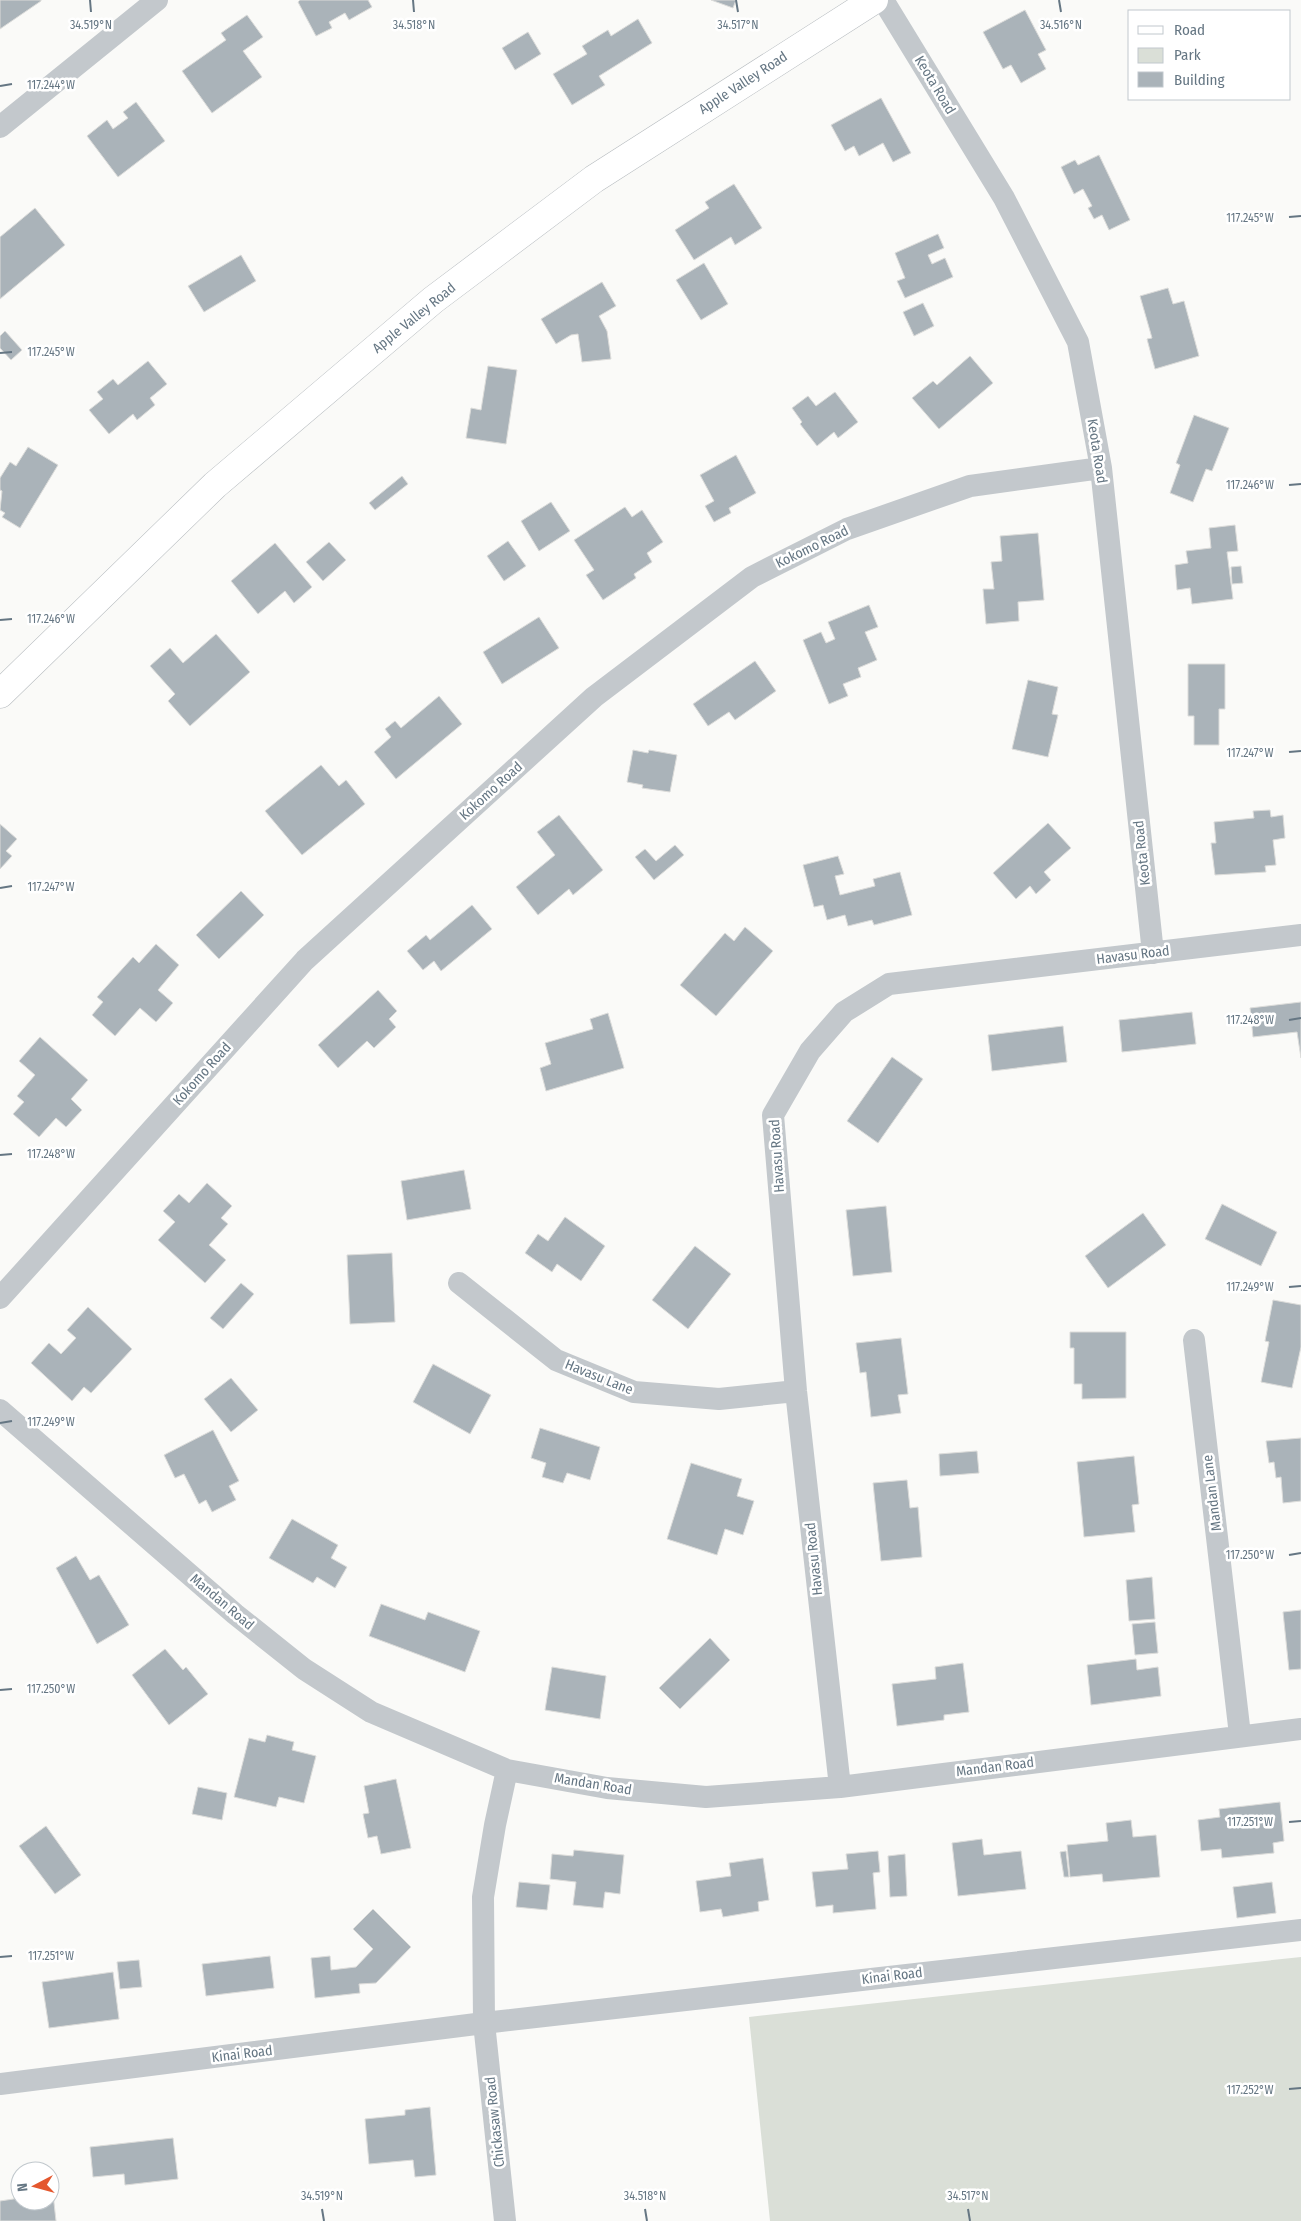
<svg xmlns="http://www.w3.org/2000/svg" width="1301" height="2221" font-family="'Fira Sans Condensed',sans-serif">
	<rect width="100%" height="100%" fill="#fafaf8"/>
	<path fill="#dadfd7" d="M1301,1957V2221H770L749,2017Z"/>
	<path fill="#aab3b9" stroke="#dcdcda" d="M0,0H41V1L0,29Z
		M300,0H368L372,7L349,20L345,13L329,22L332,28L316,36L298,2Z
		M711,0H736L733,8Z
		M1025,10L1046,50L1038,54L1046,69L1021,83L1011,65L1003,69L983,32Z
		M247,15L263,37L243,51L262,77L212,113L182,71L226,40L221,33Z
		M638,19L652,43L599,76L605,85L572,105L553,74L587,54L582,46L608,30L611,36Z
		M528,32L541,54L515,70L502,48Z
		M881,98L911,153L893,162L883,143L859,156L854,146L845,151L831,125Z
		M136,102L165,141L118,177L87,136L107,120L113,129L128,118L123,112Z
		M1099,155L1130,220L1109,230L1102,215L1094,219L1088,208L1092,206L1083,189L1074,194L1061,167L1075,160L1078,165Z
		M734,184L762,228L735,245L731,237L694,260L675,230L709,208L705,202Z
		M35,208L65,245L0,299V237Z
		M938,234L944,248L928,255L932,264L945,258L953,277L905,298L897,281L905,278L895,253Z
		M241,255L256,281L204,312L188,286Z
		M704,263L728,304L701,320L676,280Z
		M602,282L616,306L599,316L607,331L611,359L582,362L578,334L571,335L556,344L541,319Z
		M1168,288L1173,304L1184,301L1199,356L1155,369L1147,339L1152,338L1140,296Z
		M923,303L934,326L914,336L903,312Z
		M5,331L22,350L11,360L0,348V336Z
		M970,356L993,383L939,429L912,398L933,381L937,385Z
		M148,361L167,384L150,398L155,405L137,420L133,414L109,434L89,410L103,399L97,392L113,379L118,385Z
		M488,366L517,370L506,444L466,438L471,408L481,410Z
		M835,392L858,422L838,438L834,432L817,446L800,424L802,422L792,408L808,396L816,406Z
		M1194,415L1229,428L1212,471L1206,469L1193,502L1170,493L1180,465L1176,463Z
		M28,447L58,465L20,528L2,517L5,513L0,510L2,491L0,490V478L10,462L16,466Z
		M736,455L756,493L729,508L731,513L714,522L705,506L714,501L700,475Z
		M402,476L408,484L375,510L369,503Z
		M551,502L570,531L539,551L521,521Z
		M625,507L632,517L642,510L663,542L647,553L652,562L634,574L636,578L603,600L586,575L594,570L574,540Z
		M1235,525L1238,551L1227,552L1233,599L1192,604L1190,588L1177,590L1175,565L1188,563L1186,551L1211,548L1209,528Z
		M1038,533L1044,600L1018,602L1019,621L986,624L983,589H994L991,562L1002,561L1000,536Z
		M508,541L526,566L504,581L487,556Z
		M329,542L346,560L323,581L306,562Z
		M275,543L312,587L294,603L285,591L258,614L231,581Z
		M1241,566L1243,583L1232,584L1231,567Z
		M869,605L878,627L865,632L877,660L858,668L861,677L843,684L848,696L829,704L803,640L821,632L826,643L835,639L828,622Z
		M539,617L559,648L502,684L483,652Z
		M216,634L250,672L190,726L168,701L175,694L150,666L170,648L183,663Z
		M755,661L776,691L735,720L729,712L708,726L693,704Z
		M1188,664H1225V709H1219V745H1194V716H1188Z
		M1028,680L1058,687L1052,714L1058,715L1048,757L1012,749Z
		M439,696L462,724L396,779L374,752L391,737L385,729L395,721L401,728Z
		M633,750L648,753L649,750L677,755L670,792L642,788L643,785L627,782Z
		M321,765L339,786L346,780L365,804L302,855L265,811Z
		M1270,810L1271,817L1283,815L1285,838L1273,840L1276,865L1265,866L1266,872L1215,875L1211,843H1216L1214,822L1254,818L1253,811Z
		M559,815L603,870L573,895L569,889L538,915L516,887L555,855L537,832Z
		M1048,823L1071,848L1044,872L1051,880L1036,894L1030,886L1016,899L993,873Z
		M0,824L17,839L6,851L12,856L0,869Z
		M675,845L684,855L654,880L635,857L645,849L656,861Z
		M838,856L844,874L835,876L840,895L875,886L873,879L900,872L912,915L874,925L872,920L848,926L845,915L827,920L823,905L814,907L803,865Z
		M241,891L264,915L219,959L196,935Z
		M472,905L492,929L441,971L434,961L423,970L407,951L426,935L430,940Z
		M745,927L773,951L716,1016L680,985L725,933L734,941Z
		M156,944L179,965L158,990L173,1003L156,1022L140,1008L115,1036L92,1015L103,1002L97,997L133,957L139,963Z
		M378,990L397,1011L389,1019L396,1027L374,1048L367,1041L338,1068L318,1045Z
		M1301,1002V1058L1297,1032L1253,1037L1250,1008Z
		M1192,1012L1196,1044L1122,1052L1119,1020Z
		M608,1013L624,1068L546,1091L540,1068L551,1064L545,1043L593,1029L590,1019Z
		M1063,1026L1067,1062L992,1071L988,1035Z
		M40,1037L88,1080L71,1099L82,1110L66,1127L56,1118L39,1137L13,1114L24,1102L17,1096L35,1075L19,1061Z
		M892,1057L923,1079L878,1143L847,1121Z
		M464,1170L471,1209L407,1220L401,1181Z
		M207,1183L232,1206L221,1218L228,1224L209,1245L226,1260L205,1283L158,1240L175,1222L163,1211L179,1194L189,1203Z
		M1222,1204L1277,1232L1261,1266L1205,1239Z
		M886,1206L892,1272L853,1276L846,1210Z
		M1143,1213L1166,1245L1108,1288L1085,1256Z
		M565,1217L605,1246L581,1281L557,1264L552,1272L525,1253L538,1234L548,1241Z
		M695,1246L731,1274L688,1329L652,1300Z
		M392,1253L395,1322L350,1324L347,1255Z
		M241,1283L254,1294L223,1329L210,1318Z
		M1273,1300L1301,1305V1347L1292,1388L1261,1382L1269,1342L1265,1341Z
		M88,1307L132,1349L91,1393L84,1387L72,1401L31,1363L49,1343L61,1354L76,1338L67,1330Z
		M1070,1332H1126V1398L1082,1399V1384H1074V1348H1070Z
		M901,1338L908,1394L898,1395L901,1413L871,1417L866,1372L860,1373L856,1343Z
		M433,1364L491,1395L470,1434L413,1402Z
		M231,1378L258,1410L231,1432L204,1399Z
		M540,1428L600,1447L590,1480L567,1473L563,1483L542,1477L546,1463L531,1458Z
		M213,1430L239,1481L229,1486L236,1500L212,1512L206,1500L199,1504L184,1474L175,1478L164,1455Z
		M1301,1438V1501L1283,1503L1281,1477L1276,1478L1274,1462L1269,1463L1266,1441Z
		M977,1451L979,1473L940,1476L939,1454Z
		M1134,1456L1139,1504L1132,1505L1135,1532L1084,1537L1077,1462Z
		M691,1463L742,1479L737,1496L754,1501L743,1535L725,1529L717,1555L667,1539Z
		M907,1480L910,1508L918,1507L922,1557L881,1561L873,1483Z
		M292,1519L338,1545L331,1558L347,1567L335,1588L317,1577L313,1583L269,1558Z
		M76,1556L90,1580L99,1575L129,1625L97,1644L56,1568Z
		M1152,1577L1155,1619L1129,1621L1126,1580Z
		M381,1604L425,1620L428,1612L480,1631L465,1672L369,1636Z
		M1301,1610V1669L1289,1670L1283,1612Z
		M1155,1622L1158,1653L1135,1655L1132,1624Z
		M710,1638L730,1660L680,1709L659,1688Z
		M165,1649L183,1670L186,1667L208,1694L169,1725L132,1675Z
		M1136,1659L1137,1670L1158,1667L1161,1696L1091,1705L1087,1665Z
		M963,1663L969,1712L944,1715V1720L897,1726L892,1684L936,1679L935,1667Z
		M552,1667L606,1676L600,1719L545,1710Z
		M267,1735L294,1742L292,1750L316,1756L304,1803L279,1797L276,1807L234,1797L249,1738L265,1742Z
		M396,1779L411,1848L381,1854L377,1836L368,1838L363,1814L369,1813L364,1786Z
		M198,1787L227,1793L222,1820L192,1814Z
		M1280,1802L1284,1841L1273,1843L1274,1853L1222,1858L1221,1849L1201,1851L1198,1820L1220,1817L1219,1809Z
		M1131,1820L1133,1837L1156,1835L1160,1877L1103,1882L1102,1874L1070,1877L1067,1845L1108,1841L1106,1823Z
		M46,1826L81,1875L55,1894L19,1846Z
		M982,1839L984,1855L1021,1851L1026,1889L958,1896L952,1843Z
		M574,1850L624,1855L620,1894L605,1892L603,1908L573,1905L576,1882L550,1879L552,1854L573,1856Z
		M878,1851L880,1872L873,1873L876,1909L833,1913V1905L816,1907L812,1872L848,1869L846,1854Z
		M1066,1851L1069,1877H1064L1060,1852Z
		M905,1854L907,1896L890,1897L888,1856Z
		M763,1858L769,1900L758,1902L759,1911L723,1917L721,1909L700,1912L696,1881L731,1876L729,1863Z
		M519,1882L550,1885L547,1910L516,1907Z
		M1272,1882L1276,1913L1237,1918L1233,1887Z
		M373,1909L411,1947L376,1983L359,1984L360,1993L315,1998L311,1958L330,1956L331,1970L356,1967L373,1949L353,1929Z
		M270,1956L274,1988L206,1996L202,1964Z
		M139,1960L142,1987L120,1989L117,1962Z
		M113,1972L119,2019L49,2028L42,1982Z
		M430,2107L436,2175L415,2177L413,2160L369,2164L365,2119L405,2115V2110Z
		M173,2138L178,2179L125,2185L124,2174L93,2177L90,2147Z
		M53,2194L56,2221H0V2201L20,2198V2201H50V2195Z"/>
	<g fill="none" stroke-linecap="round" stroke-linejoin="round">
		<defs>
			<path id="major" d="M0,694L215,485L433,300L594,179L874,0"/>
		</defs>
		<use href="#major" stroke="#b5babe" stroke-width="29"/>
		<path stroke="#c3c8cc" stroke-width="22" d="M883,0L1004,198L1078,342L1101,468L1153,953
			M0,127L157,0
			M459,1283L556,1360L634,1392L719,1399L796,1391
			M0,1298L305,960L594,697L752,577L847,529L970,486L1101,468
			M1194,1340L1240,1735
			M0,1410L235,1614L304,1669L371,1712L507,1770L607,1788L706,1797L840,1787L1301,1729
			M840,1787L796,1391L773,1115L810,1051L844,1012L889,984L1301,935
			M0,2084L484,2023L1301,1930
			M505,2221L484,2023L483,1897L495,1825L507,1770"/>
		<use href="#major" stroke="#fff" stroke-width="28"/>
	</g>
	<path fill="none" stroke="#657683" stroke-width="2" d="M90,0L91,12M413,0L414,12M736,0L738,12M1059,0L1061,12M0,86L12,84M1289,217L1301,216M0,353L12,352M1289,485L1301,484M0,620L12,619M1289,752L1301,751M0,888L12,886M1289,1020L1301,1018M0,1155L12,1154M1289,1287L1301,1286M0,1423L12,1421M1289,1555L1301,1553M0,1690L12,1689M1289,1822L1301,1821M0,1957L12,1956M1289,2089L1301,2088M322,2209L324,2221M645,2209L647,2221M968,2209L970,2221"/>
	<g text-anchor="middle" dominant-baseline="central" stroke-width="5" stroke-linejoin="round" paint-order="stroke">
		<g font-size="14" fill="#657683" stroke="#fff">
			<text transform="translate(743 83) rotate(-33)">Apple Valley Road</text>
			<text transform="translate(935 85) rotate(59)">Keota Road</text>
			<text transform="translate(414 318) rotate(-39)">Apple Valley Road</text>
			<text transform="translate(1097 451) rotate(81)">Keota Road</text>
			<text transform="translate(812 547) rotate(-26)">Kokomo Road</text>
			<text transform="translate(491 791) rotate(-42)">Kokomo Road</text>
			<text transform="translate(1142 853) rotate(-96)">Keota Road</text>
			<text transform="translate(1133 955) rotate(-7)">Havasu Road</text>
			<text transform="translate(202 1074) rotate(-48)">Kokomo Road</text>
			<text transform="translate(777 1156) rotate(-94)">Havasu Road</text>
			<text transform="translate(599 1377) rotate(22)">Havasu Lane</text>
			<text transform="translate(1212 1493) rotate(-97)">Mandan Lane</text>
			<text transform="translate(814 1559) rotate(-96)">Havasu Road</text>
			<text transform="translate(222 1602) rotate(40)">Mandan Road</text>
			<text transform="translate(995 1767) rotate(-7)">Mandan Road</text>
			<text transform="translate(593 1784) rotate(9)">Mandan Road</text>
			<text transform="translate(892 1976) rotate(-7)">Kinai Road</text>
			<text transform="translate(242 2054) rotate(-7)">Kinai Road</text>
			<text transform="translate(495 2122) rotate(-96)">Chickasaw Road</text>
		</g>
	</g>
	<g font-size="12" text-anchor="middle" fill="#657683" stroke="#fff" stroke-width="5" stroke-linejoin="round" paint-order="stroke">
		<text x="91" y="29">34.519°N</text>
		<text x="414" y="29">34.518°N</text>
		<text x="738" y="29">34.517°N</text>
		<text x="1061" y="29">34.516°N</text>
		<text x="51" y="89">117.244°W</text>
		<text x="1250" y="222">117.245°W</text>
		<text x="51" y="356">117.245°W</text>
		<text x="1250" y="489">117.246°W</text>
		<text x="51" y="623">117.246°W</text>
		<text x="1250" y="757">117.247°W</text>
		<text x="51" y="891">117.247°W</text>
		<text x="1250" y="1024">117.248°W</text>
		<text x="51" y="1158">117.248°W</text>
		<text x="1250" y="1291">117.249°W</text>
		<text x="51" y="1426">117.249°W</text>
		<text x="1250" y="1559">117.250°W</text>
		<text x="51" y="1693">117.250°W</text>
		<text x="1250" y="1826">117.251°W</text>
		<text x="51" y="1960">117.251°W</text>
		<text x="1250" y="2094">117.252°W</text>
		<text x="322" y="2200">34.519°N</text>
		<text x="645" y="2200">34.518°N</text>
		<text x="968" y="2200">34.517°N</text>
	</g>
	<rect x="1128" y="10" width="162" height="90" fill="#ffffff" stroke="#c1c8cd"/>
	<rect x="1138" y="26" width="25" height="8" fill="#ffffff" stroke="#c1c8cd"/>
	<text x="1174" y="35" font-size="15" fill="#657683">Road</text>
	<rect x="1138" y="48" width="25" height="15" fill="#dadfd7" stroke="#c1c8cd"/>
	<text x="1174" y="60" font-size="15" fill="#657683">Park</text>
	<rect x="1138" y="72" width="25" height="15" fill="#aab3b9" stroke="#c1c8cd"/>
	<text x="1174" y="85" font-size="15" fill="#657683">Building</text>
	<g transform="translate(35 2186) rotate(264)"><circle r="24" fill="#ffffff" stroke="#c1c8cd"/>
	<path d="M0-4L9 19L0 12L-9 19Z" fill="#e4572e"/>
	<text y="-8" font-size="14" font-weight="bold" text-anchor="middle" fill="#657683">N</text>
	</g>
</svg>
